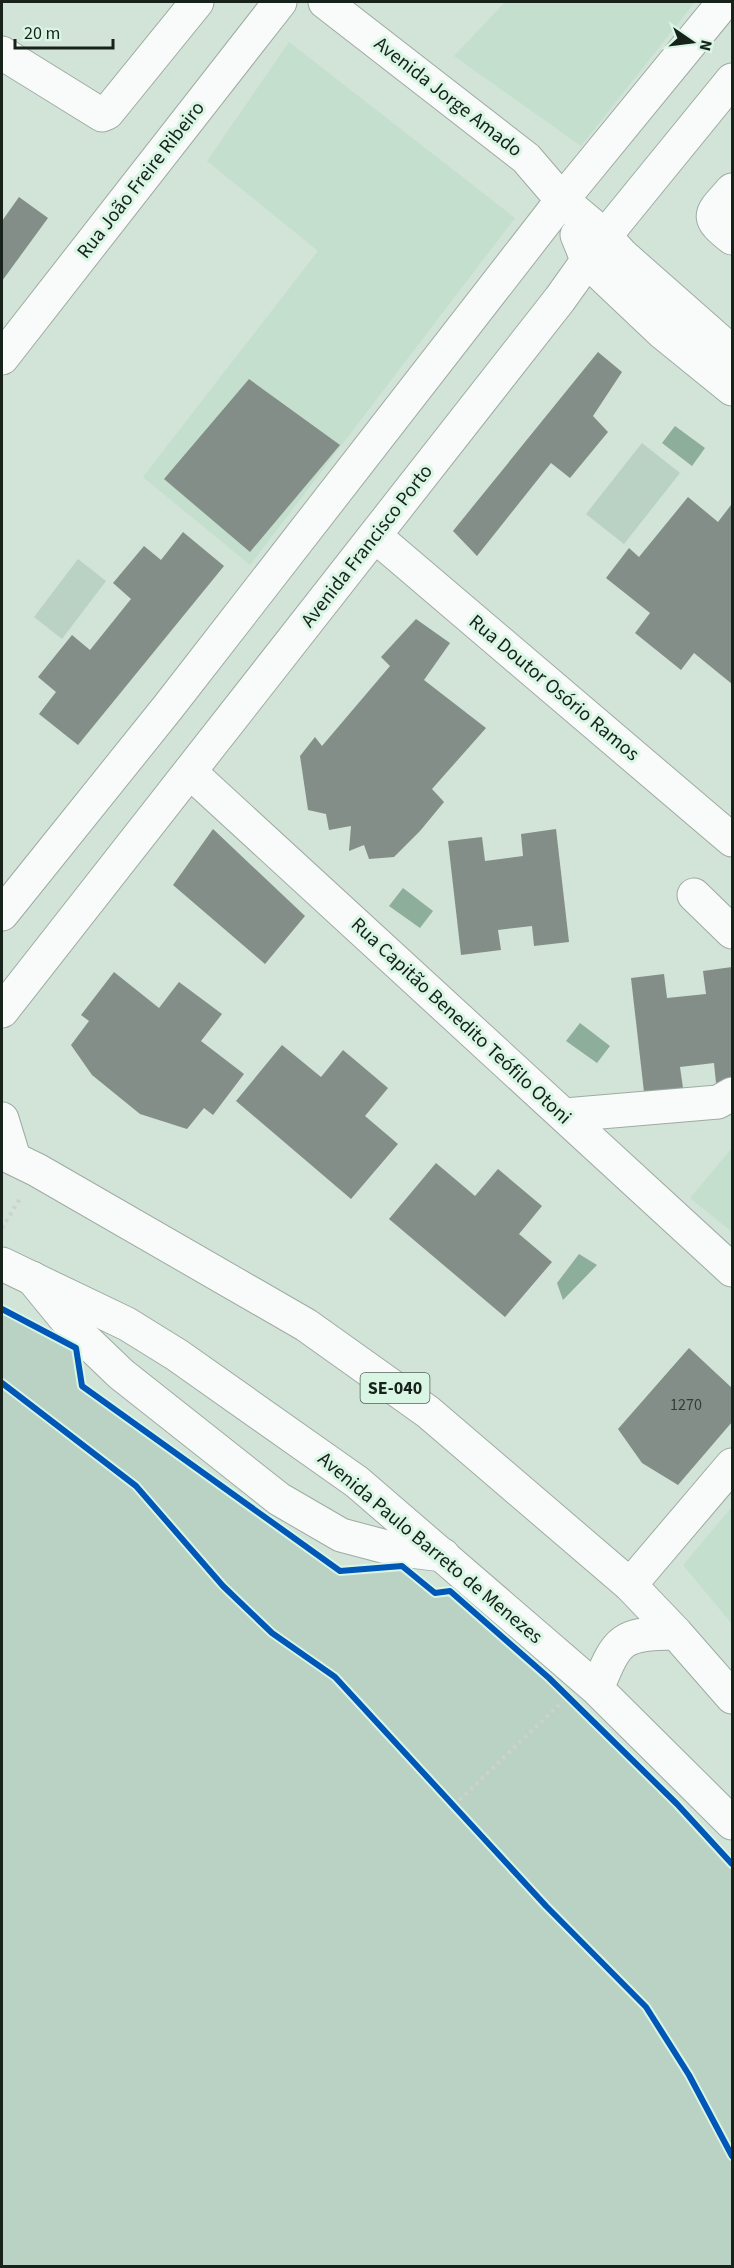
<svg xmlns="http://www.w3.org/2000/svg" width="734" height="2268" font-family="'Source Sans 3',sans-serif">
	<rect width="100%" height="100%" fill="#d2e3d8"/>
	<path fill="#c4dfce" d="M505,2H695L581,146L454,56Z
		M289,42L515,218L250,565L143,477L318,251L207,161Z
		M732,1148V1232L690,1198Z
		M732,1507V1624L683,1565Z"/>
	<path fill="#bad2c3" d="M642,443L680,473L624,544L586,514Z
		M78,559L106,581L62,639L34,617Z
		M2,1309L76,1348L82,1386L340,1571L402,1566L435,1593L450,1591L549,1678L677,1804L732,1864V2266H2Z"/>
	<path fill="#8cae9a" d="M675,426L705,448L692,466L662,443Z
		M403,888L433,911L420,928L389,906Z
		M580,1023L610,1046L597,1063L566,1041Z
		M579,1254L597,1265L563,1300L557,1283Z"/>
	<path fill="#828e87" d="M19,197L48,218L2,281V221Z
		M598,352L622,372L593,416L608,432L570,478L551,463L477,556L453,531Z
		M249,379L340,445L250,552L164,479Z
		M688,497L718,522L731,505L732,507V684L694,653L681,670L635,633L650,613L606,578L629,548L639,557Z
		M183,532L224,566L78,745L39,714L56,692L38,677L72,635L90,650L131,599L113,583L144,546L161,560Z
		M416,619L450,643L424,680L486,728L432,789L444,802L420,831L394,857L369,859L364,845L349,851L351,826L329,830L326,814L308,810L300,756L315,737L322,746L390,666L381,657Z
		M213,829L305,916L265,964L173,885Z
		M556,829L569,942L534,946L532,926L498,930L501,950L461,955L448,841L482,837L485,861L523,856L521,834Z
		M732,967V1081L716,1083L714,1063L680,1067L683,1088L644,1092L631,978L664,974L667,998L706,994L703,971Z
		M114,972L159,1008L179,982L222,1014L201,1041L244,1074L213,1115L204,1108L187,1129L140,1114L92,1075L71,1045L89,1021L81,1015Z
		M282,1045L321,1077L343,1050L388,1088L365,1116L398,1144L351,1199L236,1101Z
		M436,1163L475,1196L498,1169L542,1206L519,1234L552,1262L505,1317L389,1219Z
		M689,1348L732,1388V1422L678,1485L642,1463L618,1429Z"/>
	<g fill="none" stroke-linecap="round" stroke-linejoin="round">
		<defs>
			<path id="minor" d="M325,2L526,158L562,200L605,236L622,255L732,352
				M2,53L102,115L107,113L197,2
				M732,190C710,215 704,216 732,238
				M577,235L588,262L663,333L732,389
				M2,358L280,2
				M375,536L732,840
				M190,772L732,1270
				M694,895L732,932
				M565,1115L718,1102L732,1094
				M32,1278L73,1328L121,1374L279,1499L341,1535L394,1549L443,1555
				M630,1585L732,1465"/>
			<path id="major" d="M2,914L169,706L562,200L724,2
				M2,1011L560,299L605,236L732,80
				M2,1119L14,1158
				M2,1153L37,1170L306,1325L428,1412L630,1585L676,1633L732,1697
				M2,1264L127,1324L177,1355L357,1482L597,1689L732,1823
				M597,1689C618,1637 621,1634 676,1633"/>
		</defs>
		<use href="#minor" stroke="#9eaba3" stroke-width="35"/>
		<use href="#major" stroke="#9eaba3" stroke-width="35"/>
		<path stroke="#cdd1cf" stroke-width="4" stroke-dasharray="3 4.5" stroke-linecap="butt" d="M2,1228L21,1197
			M2,1383L136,1486L223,1586L272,1633L335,1677L546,1906L646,2007L689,2075L732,2156
			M454,1805L563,1701"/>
		<use href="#minor" stroke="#f8fbf9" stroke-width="33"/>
		<use href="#major" stroke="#f8fbf9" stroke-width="33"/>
		<defs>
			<path id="cycleway" d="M2,1309L76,1348L82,1386L340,1571L402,1566L435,1593L450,1591L549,1678L677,1804L732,1864
				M2,1383L136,1486L223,1586L272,1633L335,1677L546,1906L646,2007L689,2075L732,2156"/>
		</defs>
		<use href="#cycleway" stroke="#d9f6e4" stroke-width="10"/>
		<use href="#cycleway" stroke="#0057b8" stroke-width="6"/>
	</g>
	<g text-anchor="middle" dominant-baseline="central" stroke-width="6" stroke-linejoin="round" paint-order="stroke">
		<g font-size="16" fill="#323d36">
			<text x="686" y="1405">1270</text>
		</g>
		<rect fill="#d9f6e4" stroke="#516257" stroke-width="1.5" x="360.5" y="1373" width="69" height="30" rx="4.5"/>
		<g font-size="18" font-weight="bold" fill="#17221b">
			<text x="395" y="1388">SE-040</text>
		</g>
		<g font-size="20" fill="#17221b" stroke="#d9f6e4">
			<text transform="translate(448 97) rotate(38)">Avenida Jorge Amado</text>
			<text transform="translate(141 180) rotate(-52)">Rua João Freire Ribeiro</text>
			<text transform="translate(367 546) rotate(-52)">Avenida Francisco Porto</text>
			<text transform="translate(554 688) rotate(40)">Rua Doutor Osório Ramos</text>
			<text transform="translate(461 1021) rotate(43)">Rua Capitão Benedito Teófilo Otoni</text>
			<text transform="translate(430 1548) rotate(40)">Avenida Paulo Barreto de Menezes</text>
		</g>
	</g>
	<rect width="734" height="2268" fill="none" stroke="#17221b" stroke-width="6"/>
	<g transform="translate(692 42) rotate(104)" stroke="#d9f6e4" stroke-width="4.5" paint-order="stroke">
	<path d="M0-4.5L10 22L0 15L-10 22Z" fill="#17221b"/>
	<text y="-9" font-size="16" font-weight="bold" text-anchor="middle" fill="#17221b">N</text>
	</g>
	<path d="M15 39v9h98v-9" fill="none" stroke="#17221b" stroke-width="3"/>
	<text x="24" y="39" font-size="18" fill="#17221b" stroke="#d9f6e4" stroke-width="4.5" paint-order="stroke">20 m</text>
</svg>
